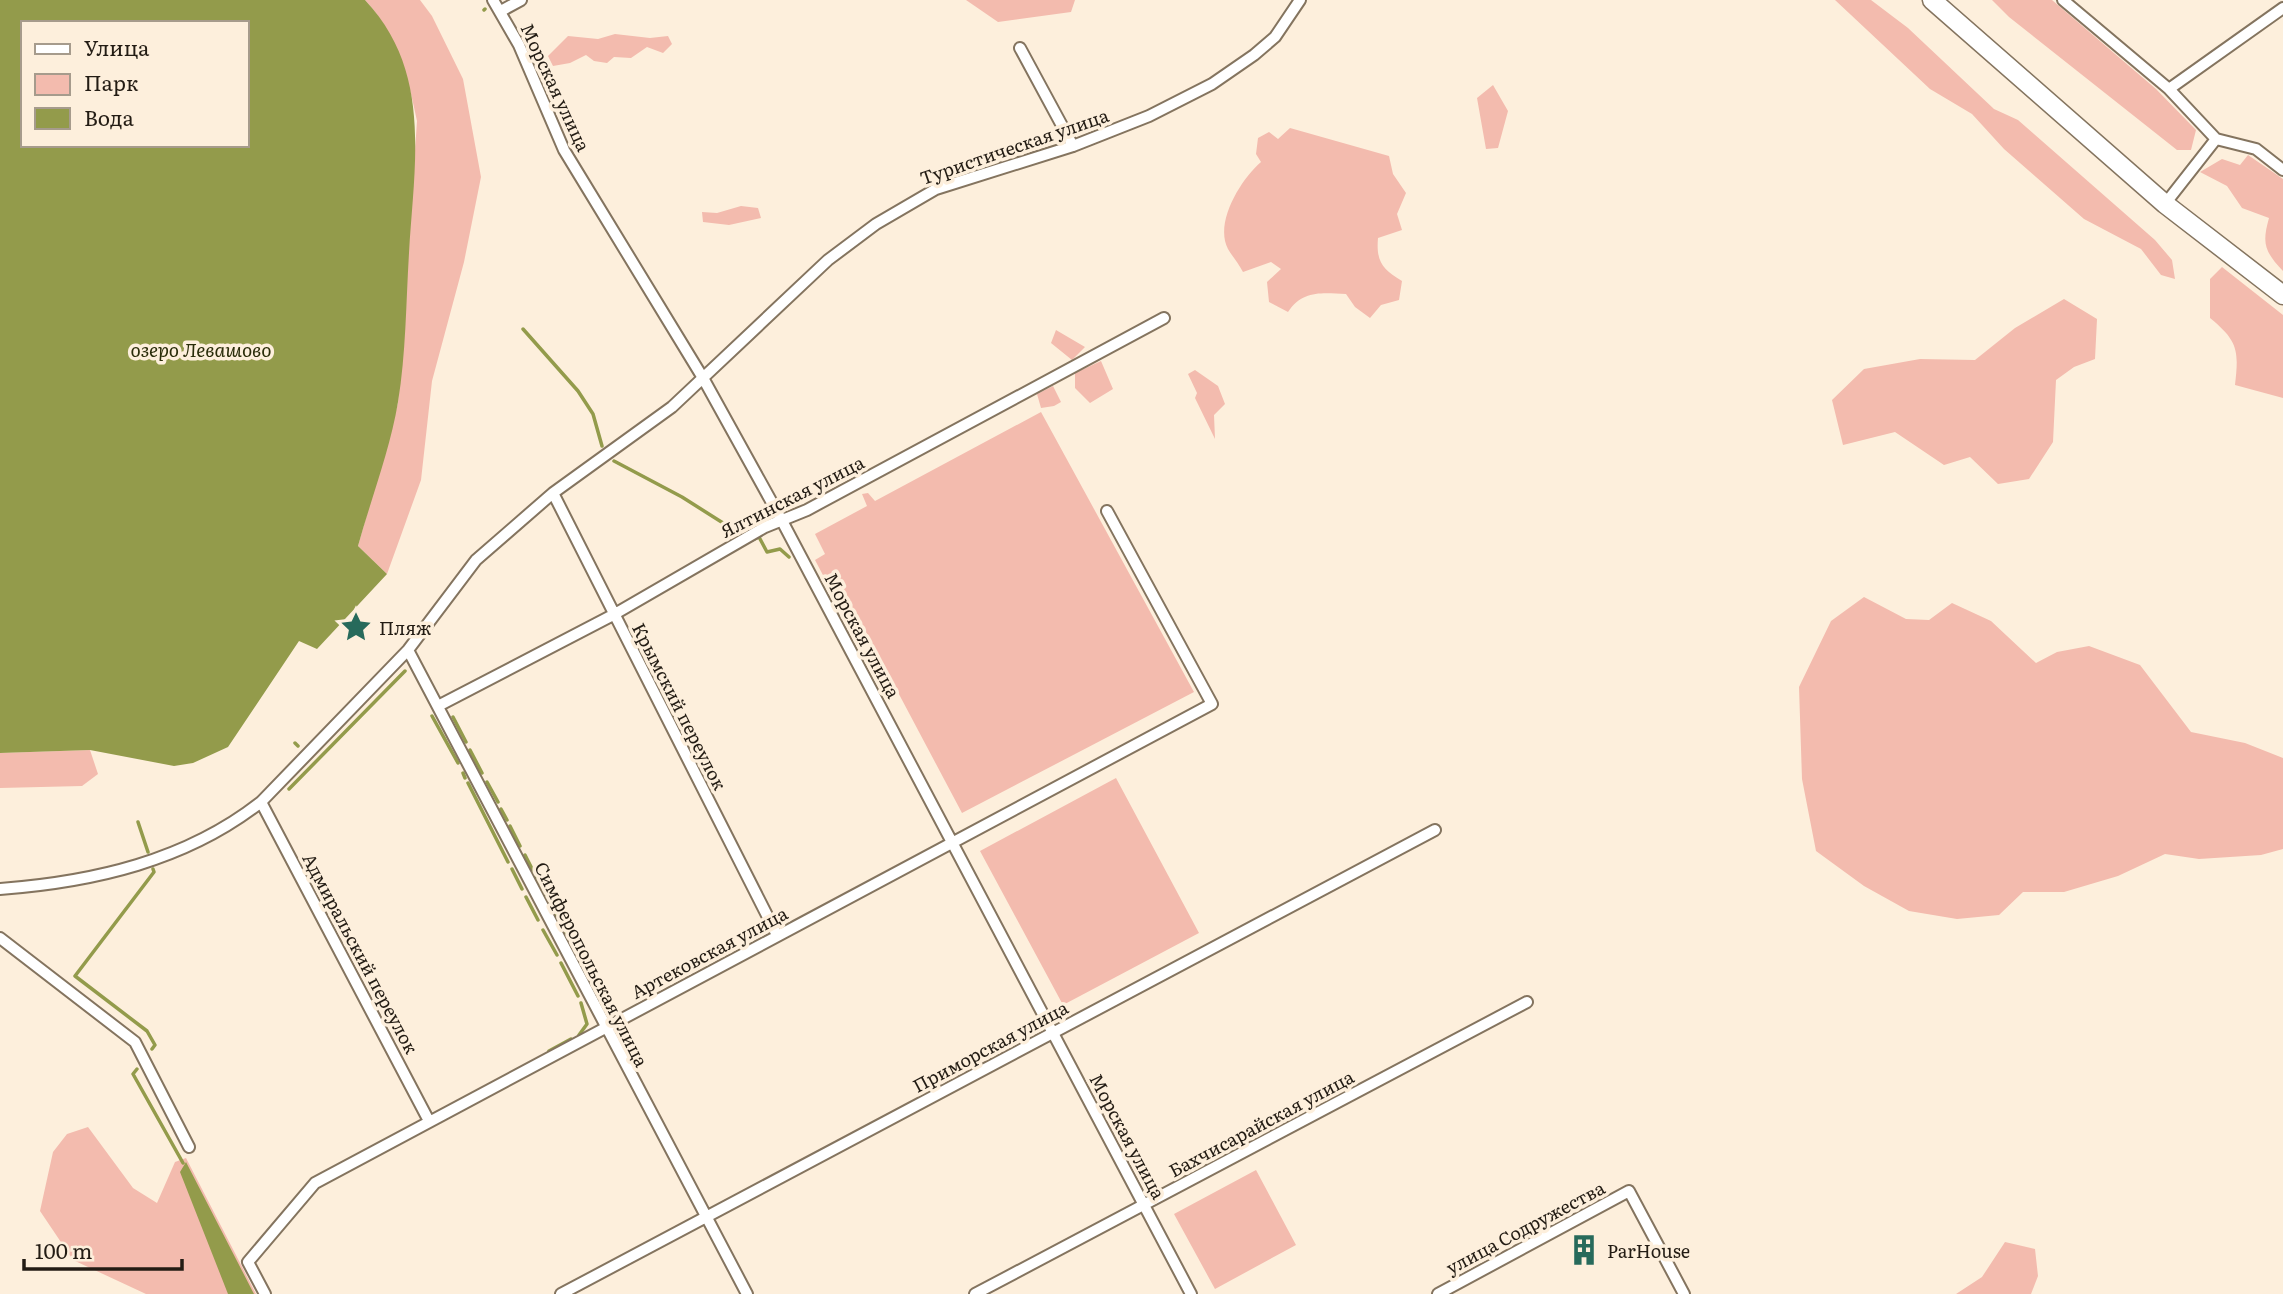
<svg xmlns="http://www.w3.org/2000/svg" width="2283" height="1294" font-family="Literata,serif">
	<rect width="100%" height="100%" fill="#fdefdc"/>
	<path fill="#f3bbae" d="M365,0H420L432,16L463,79L481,177L464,262L432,381L421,480L387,574L358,546L398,403L417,121C408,77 396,33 365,0Z
		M966,0H1075L1071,12L998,22Z
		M1835,0H1871L1908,28L1994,109L2018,120L2155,240L2172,260L2175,279L2161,275L2141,249L2084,219L2004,149L1972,114L1930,89Z
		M1992,0H2052L2156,89L2196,130L2191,150H2177L2009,17Z
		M615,34L650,38L668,36L672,44L663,53L647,47L631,58L614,57L607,63L594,61L586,55L570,63L553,66L548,56L568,36L598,39Z
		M1493,85L1508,111L1498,148L1486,149L1477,98Z
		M1290,128L1389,156L1393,174L1406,193L1397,214L1402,230L1378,238C1376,261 1382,269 1402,281L1399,300L1381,305L1370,318L1355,307L1346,294C1321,293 1303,290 1288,312L1269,302L1267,282L1281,269L1271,262L1243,272C1239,264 1232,256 1228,249C1214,223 1241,179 1261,162L1256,154L1258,138L1269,132L1278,139Z
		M2248,155L2283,179V271C2264,251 2262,243 2269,218L2242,208L2227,186L2200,172L2222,159L2240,165Z
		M741,206L758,208L761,218L729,225L703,222L702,212L717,213Z
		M2222,267L2283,315V398L2235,385C2239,350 2238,341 2210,318V279Z
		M2064,299L2097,319L2095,359L2074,367L2056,380L2053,442L2029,479L1998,484L1970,457L1944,465L1895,432L1843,445L1832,400L1864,369L1920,359L1975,360L2015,328Z
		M1056,330L1085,347L1072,360L1051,343Z
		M1101,361L1113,389L1090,403L1075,388V373Z
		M1195,370L1218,386L1225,404L1214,415L1215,439L1195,398L1197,393L1188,374Z
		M1053,386L1061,402L1054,406L1041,408L1037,394Z
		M1041,412L1194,692L962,813L866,632L857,626L844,590L835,598L815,560L825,554L815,534L867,506L862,494L868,493L875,501Z
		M1864,597L1906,619L1929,620L1952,603L1991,621L2036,663L2057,652L2089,646L2140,665L2191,732L2245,743L2283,758V849L2261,855L2199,859L2165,854L2118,876L2064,892H2023L1999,915L1957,919L1909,911L1864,886L1816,851L1802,779L1799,687L1831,621Z
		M90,750L98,774L82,786L0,788V753Z
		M1116,778L1199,933L1063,1005L980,851Z
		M88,1127L133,1188L157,1203L175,1162L186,1158L256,1294H146L73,1260L40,1211L53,1152L67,1134Z
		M1256,1170L1296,1245L1215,1289L1174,1214Z
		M2005,1242L2035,1249L2038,1276L2031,1294H1956L1982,1277Z"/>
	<path fill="#939b4b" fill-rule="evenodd" d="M0,0H365C433,72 414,164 409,253C406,302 406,354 398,402C390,450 371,499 358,546L387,574L317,649L299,641L228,747L193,763L174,766L90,750L0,753ZM23,23H247V145H23Z
		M186,1162L254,1294H228L180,1172Z"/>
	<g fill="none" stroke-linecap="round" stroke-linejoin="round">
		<path stroke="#939b4b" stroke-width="3.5" d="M484,10L485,9
			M523,329L578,391L593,414L602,446
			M614,461L682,497L742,535
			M750,541L759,537L767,552L780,549L789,557
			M432,716L458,763
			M453,717L466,742
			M295,743L298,746
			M470,750L482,773
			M463,773L465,778
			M487,782L498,802
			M468,783L508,862
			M289,789L405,671
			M501,809L507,820
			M138,822L148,852
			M510,826L520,846
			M525,855L556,916
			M512,869L522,889
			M526,897L538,920
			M561,926L581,963
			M543,930L557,955
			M561,963L578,996
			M579,1035L587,1024L581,1003
			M152,1049L155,1045L147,1031L75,976L154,872L153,869
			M549,1051L571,1039
			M137,1069L133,1074L183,1163"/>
		<defs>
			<path id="street" d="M493,0L519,45L564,150L703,378L781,519L1191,1294
				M2063,0L2169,89L2216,139L2256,149L2283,170
				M501,11L521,0
				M1020,48L1073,146
				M2169,89L2283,8
				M2165,204L2216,139
				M553,493L777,935
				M408,650L747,1294
				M438,706L613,615L765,527L807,510L1164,318
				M261,802L429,1121
				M0,889C93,882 186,861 261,802L408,650L476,560L553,493L672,407L828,260L876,224L936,189L1073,146L1149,116L1212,84L1254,55L1275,37L1300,0
				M0,938L135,1042L189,1147
				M265,1294L248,1262L315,1183L1212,704L1107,511
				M561,1294L1435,830
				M975,1294L1527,1002
				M1438,1294L1629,1191L1684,1294"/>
			<path id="primary" d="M1932,0L2165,204L2283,295"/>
		</defs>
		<use href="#street" stroke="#84745f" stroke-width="14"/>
		<use href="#primary" stroke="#84745f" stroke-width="21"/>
		<use href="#street" stroke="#fff" stroke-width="10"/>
		<use href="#primary" stroke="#fff" stroke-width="18"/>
	</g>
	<defs>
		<symbol id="sight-bare" viewBox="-9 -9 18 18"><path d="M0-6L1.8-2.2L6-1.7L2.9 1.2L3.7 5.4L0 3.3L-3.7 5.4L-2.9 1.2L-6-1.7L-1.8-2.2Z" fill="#276a5b" stroke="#fdefdc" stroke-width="2.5" paint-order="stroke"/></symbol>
		<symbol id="building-bare" viewBox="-9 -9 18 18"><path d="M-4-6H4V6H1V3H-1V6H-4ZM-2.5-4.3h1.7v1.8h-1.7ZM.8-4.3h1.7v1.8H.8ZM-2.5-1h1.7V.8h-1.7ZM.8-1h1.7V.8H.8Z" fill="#276a5b" stroke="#fdefdc" stroke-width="2.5" paint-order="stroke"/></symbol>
	</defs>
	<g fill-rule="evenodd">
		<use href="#sight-bare" x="334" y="605" width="44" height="44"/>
		<use href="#building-bare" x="1562" y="1228" width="44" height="44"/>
	</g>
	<g text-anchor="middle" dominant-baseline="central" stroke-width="7" stroke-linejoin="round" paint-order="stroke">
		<g font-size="18" fill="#231c14" stroke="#fdefdc">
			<text transform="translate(556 87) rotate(65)">Морская улица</text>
			<text transform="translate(1014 146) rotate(-19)">Туристическая улица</text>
			<text transform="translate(792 496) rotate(-27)">Ялтинская улица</text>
			<text transform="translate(863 635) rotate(62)">Морская улица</text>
			<text transform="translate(680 706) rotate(63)">Крымский переулок</text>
			<text transform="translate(709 952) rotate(-28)">Артековская улица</text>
			<text transform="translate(361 953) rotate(62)">Адмиральский переулок</text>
			<text transform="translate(592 964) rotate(63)">Симферопольская улица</text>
			<text transform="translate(990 1046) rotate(-28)">Приморская улица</text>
			<text transform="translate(1261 1123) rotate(-28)">Бахчисарайская улица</text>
			<text transform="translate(1128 1136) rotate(62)">Морская улица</text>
			<text transform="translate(1525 1227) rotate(-28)">улица Содружества</text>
		</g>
		<g font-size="18" fill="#231c14" stroke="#fdefdc" text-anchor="start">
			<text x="379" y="627">Пляж</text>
			<text x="1607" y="1250">ParHouse</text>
		</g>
		<g font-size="19" font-style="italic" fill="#2a2d0a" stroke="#fdefdc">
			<text x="201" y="349">озеро Левашово</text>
		</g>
	</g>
	<rect x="21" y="21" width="228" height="126" fill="#fdefdc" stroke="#a69b8c" stroke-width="2"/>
	<rect x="35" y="44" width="35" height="10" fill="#ffffff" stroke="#a69b8c" stroke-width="2"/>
	<text x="84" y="56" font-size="21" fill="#231c14">Улица</text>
	<rect x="35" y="74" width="35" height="21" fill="#f3bbae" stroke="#a69b8c" stroke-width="2"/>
	<text x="84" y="91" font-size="21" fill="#231c14">Парк</text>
	<rect x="35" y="108" width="35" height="21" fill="#939b4b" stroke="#a69b8c" stroke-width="2"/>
	<text x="84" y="126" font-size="21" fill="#231c14">Вода</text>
	<path d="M24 1259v10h158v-10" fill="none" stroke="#231c14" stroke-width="3.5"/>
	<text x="35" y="1259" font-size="21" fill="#231c14" stroke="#fdefdc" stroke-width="5" paint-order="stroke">100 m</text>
</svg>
